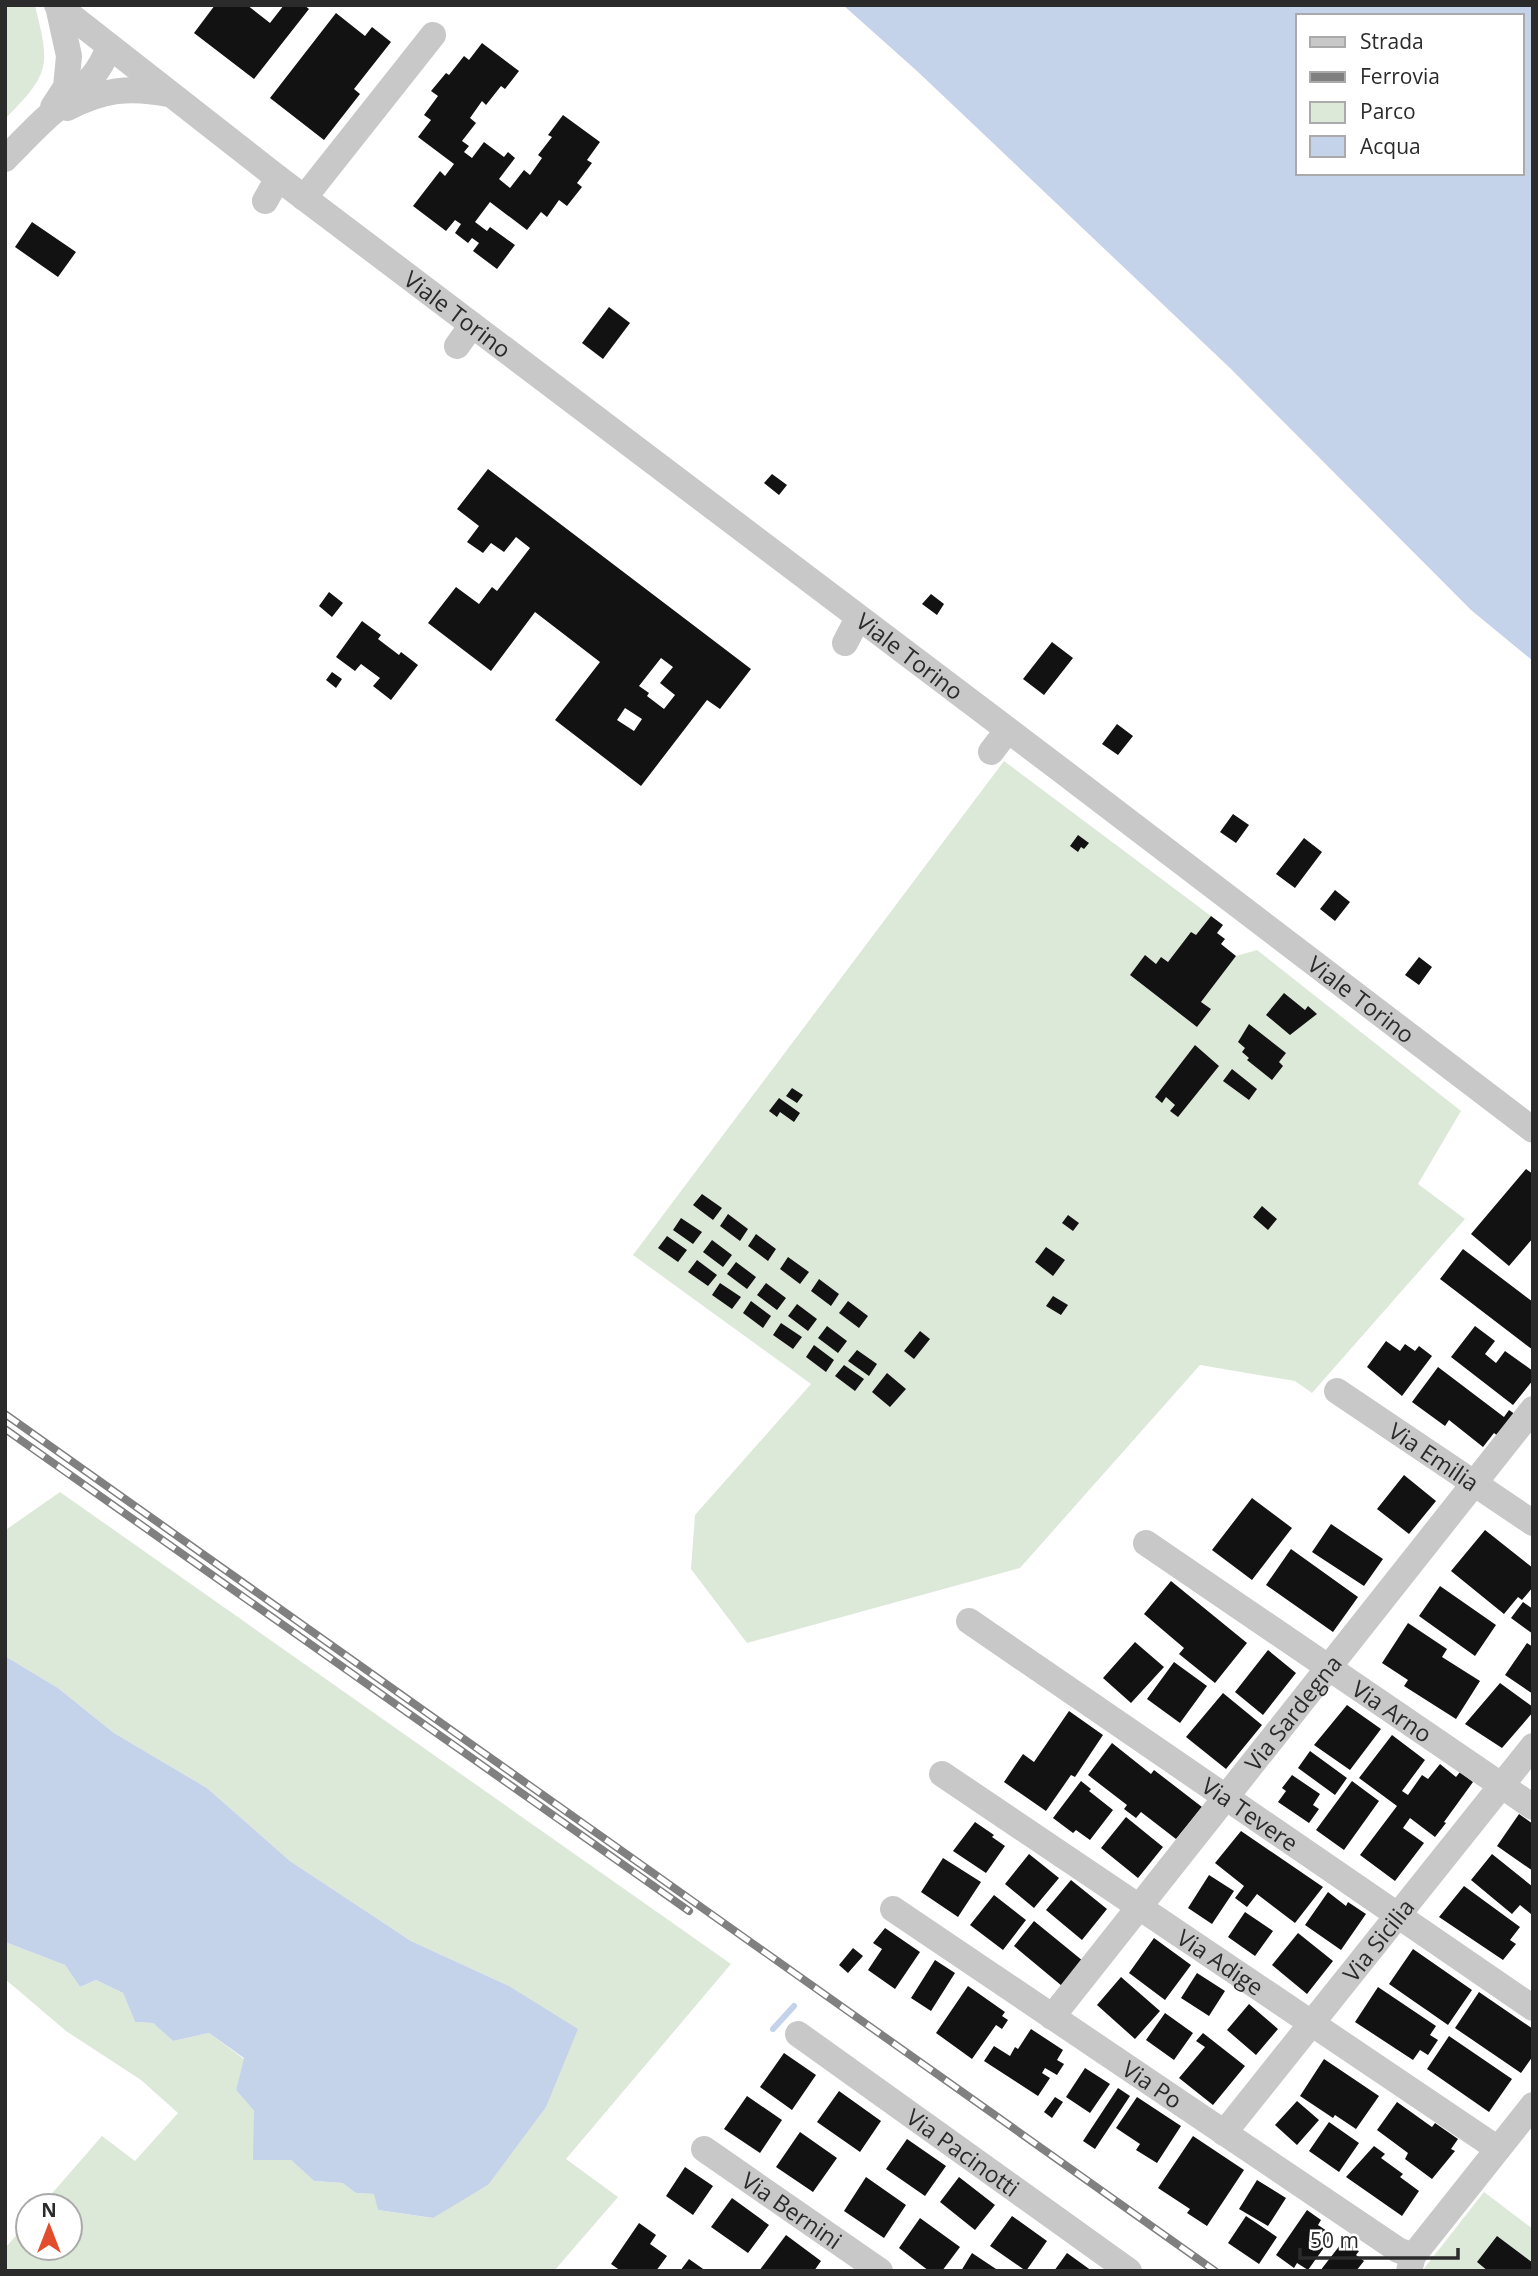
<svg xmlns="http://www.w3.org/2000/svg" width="1538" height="2276" font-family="'Open Sans',sans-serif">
	<rect width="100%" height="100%" fill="#fff"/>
	<path fill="#dde9d8" d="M5,5L35,6C51,68 49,74 5,119Z
		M1004,761L1211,916L1196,935L1168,962L1161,957L1156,964L1145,956L1130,975L1197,1027L1211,1009L1201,1002L1236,956L1257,950L1461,1111L1418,1184L1465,1219L1312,1393L1295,1381L1200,1365L1020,1568L747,1643L691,1569L695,1515L811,1384L633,1255Z
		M60,1492L731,1964L566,2159L618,2197L554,2271H5V2248L28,2222V2248H70V2206H41L102,2136L135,2161L178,2113L141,2080L66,2031L5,1979V1942L65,1965L80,1987L96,1980L123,1993L135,2022L153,2023L173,2041L209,2033L244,2059L236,2090L254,2111L291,2160L314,2181L344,2183L356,2193L375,2194L378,2210L432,2218L488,2185L507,1985L411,1941L290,1861L207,1788L114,1733L58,1688L5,1656V1527L7,1529Z
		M1484,2192L1533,2229V2271H1422Z"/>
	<path fill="#c4d2ea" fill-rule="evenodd" d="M843,5H1533V661L1471,610L1231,369L917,71ZM1298,16H1522V173H1298Z
		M5,1656L58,1688L114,1733L207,1788L290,1861L411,1941L507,1985L578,2029L546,2107L488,2185L433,2218L378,2210L374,2194L356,2193L343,2183L314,2181L291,2160H253L254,2111L236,2090L244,2058L209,2033L173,2041L153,2023L135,2022L123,1993L96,1980L80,1987L65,1965L5,1942Z"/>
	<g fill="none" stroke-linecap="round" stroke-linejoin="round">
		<path stroke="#c4d2ea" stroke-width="6" d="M773,2029L794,2006"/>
	</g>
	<path fill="#121212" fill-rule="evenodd" d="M215,5H247L270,23L284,5H304L309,9L254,79L194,33Z
		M336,13L365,36L372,27L391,42L354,89L360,94L324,140L270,98Z
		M482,43L519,71L505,89L501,86L486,105L482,101L470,118L476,123L462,141L469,146L464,152L472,158L484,142L504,157L508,152L515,158L499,179L510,188L524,170L530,175L542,158L538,155L552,137L548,135L563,115L600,142L587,160L592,163L577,183L582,187L567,206L559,200L547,217L541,212L527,230L490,202L475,222L487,231L490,227L515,245L497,269L473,251L479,243L472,238L468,243L455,233L461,224L455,220L446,231L413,206L440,171L445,176L454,164L418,137L431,120L424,115L438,96L431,91L446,73L449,75L464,56L469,60Z
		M32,222L76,252L58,277L15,247Z
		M609,307L630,323L603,359L582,343Z
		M488,469L751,669L720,709L707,700L641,786L555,720L600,662L535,612L491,671L428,623L456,587L479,604L492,587L497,591L530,548L516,537L504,552L491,543L483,553L467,542L479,526L457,509ZM661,658L673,667L660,683L675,695L664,709L647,696L649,693L639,686ZM625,708L642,719L634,731L617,720Z
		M772,474L787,485L779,495L764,483Z
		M329,592L343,603L332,617L319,606Z
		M931,594L944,604L937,615L922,604Z
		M362,621L381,635L378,639L399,655L401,652L418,665L391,700L373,686L380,678L361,664L355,671L336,657Z
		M1052,642L1073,658L1044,695L1023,679Z
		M332,672L342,679L336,688L326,680Z
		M1117,724L1133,736L1118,755L1102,744Z
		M1233,814L1249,825L1236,843L1220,832Z
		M1078,835L1089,843L1084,849L1081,847L1078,852L1070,846Z
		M1304,838L1322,852L1295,888L1276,874Z
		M1335,890L1350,902L1335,921L1320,909Z
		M1211,916L1223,925L1217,933L1225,939L1221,944L1236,956L1201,1002L1211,1009L1197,1027L1130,975L1145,955L1156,964L1161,957L1168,962L1191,932L1196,935Z
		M1419,957L1432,967L1419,985L1405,975Z
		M1284,993L1305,1010L1308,1006L1317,1014L1290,1035L1266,1015Z
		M1249,1024L1286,1053L1279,1062L1283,1066L1272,1080L1247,1060L1249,1058L1242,1052L1245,1048L1238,1042Z
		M1195,1045L1219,1066L1178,1117L1170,1111L1175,1105L1166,1097L1162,1103L1155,1097Z
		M1232,1069L1257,1089L1249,1100L1223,1081Z
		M792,1088L803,1095L797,1103L786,1096Z
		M779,1098L800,1113L794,1122L780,1112L777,1117L769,1111Z
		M1526,1169L1533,1174V1238L1509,1266L1471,1234Z
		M702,1194L722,1208L713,1220L693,1205Z
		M1262,1206L1277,1219L1268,1230L1253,1217Z
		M728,1214L748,1229L740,1241L720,1226Z
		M1068,1215L1079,1223L1073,1231L1062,1223Z
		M681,1218L702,1232L693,1244L673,1230Z
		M756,1234L776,1249L768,1261L748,1246Z
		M667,1236L687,1250L678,1262L658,1248Z
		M712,1240L732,1255L723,1267L703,1252Z
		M1046,1247L1065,1260L1053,1276L1035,1262Z
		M1463,1249L1533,1302V1350L1440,1279Z
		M788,1257L809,1272L800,1284L780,1269Z
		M697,1260L717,1275L708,1286L688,1272Z
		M736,1262L756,1277L747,1289L727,1274Z
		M819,1279L839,1294L831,1306L811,1291Z
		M720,1283L741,1297L732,1309L712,1295Z
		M766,1283L786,1298L777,1310L757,1295Z
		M1053,1296L1068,1305L1061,1315L1046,1306Z
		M751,1301L771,1316L763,1328L743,1313Z
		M848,1301L868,1316L859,1328L839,1313Z
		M797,1304L817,1319L808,1331L788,1316Z
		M781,1323L802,1337L793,1349L773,1335Z
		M827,1326L847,1341L838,1353L818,1338Z
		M1475,1326L1495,1341L1485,1354L1496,1363L1505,1351L1533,1371V1380L1513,1405L1451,1357Z
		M920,1331L930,1339L914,1359L904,1351Z
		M1386,1341L1400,1351L1405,1344L1415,1351L1419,1346L1432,1356L1402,1396L1367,1367Z
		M814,1345L834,1360L826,1372L806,1357Z
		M857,1350L877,1364L869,1376L848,1361Z
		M844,1365L864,1379L855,1391L835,1376Z
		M1438,1367L1504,1417L1509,1410L1519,1417L1502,1439L1494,1433L1483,1447L1449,1420L1445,1426L1412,1402Z
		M887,1373L906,1389L890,1407L872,1392Z
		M1404,1475L1436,1501L1409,1534L1377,1509Z
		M1252,1498L1292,1528L1252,1580L1212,1550Z
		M1331,1524L1383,1559L1364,1586L1312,1552Z
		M1485,1530L1533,1568V1587L1522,1600L1518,1597L1504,1614L1451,1571Z
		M1291,1549L1358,1597L1333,1632L1266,1585Z
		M1171,1581L1247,1643L1215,1683L1179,1654L1184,1648L1144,1614Z
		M1440,1586L1496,1625L1475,1656L1419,1616Z
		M1523,1602L1533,1609V1634L1511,1618Z
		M1408,1623L1447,1649L1442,1657L1480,1681L1456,1719L1404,1686L1408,1680L1382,1663Z
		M1135,1642L1164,1667L1131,1703L1103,1678Z
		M1527,1643L1533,1647V1694L1505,1675Z
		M1268,1650L1296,1673L1263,1715L1235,1692Z
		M1174,1662L1207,1686L1180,1723L1147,1699Z
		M1500,1683L1533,1707V1712L1502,1748L1465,1724Z
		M1223,1693L1262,1725L1226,1769L1186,1737Z
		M1347,1705L1381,1729L1350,1770L1314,1745Z
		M1069,1711L1103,1735L1075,1777L1071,1775L1046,1811L1004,1782L1023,1754L1034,1762Z
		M1392,1735L1425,1760L1402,1791L1408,1795L1422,1775L1428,1779L1440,1764L1456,1777L1460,1772L1473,1782L1444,1822L1446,1823L1435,1837L1410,1818L1403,1828L1424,1843L1395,1881L1360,1855L1397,1806L1359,1778Z
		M1112,1743L1151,1774L1154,1770L1202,1807L1176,1839L1141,1812L1136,1818L1124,1809L1127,1805L1088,1775Z
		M1310,1751L1347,1778L1335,1795L1298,1768Z
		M1292,1775L1320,1794L1313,1805L1319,1809L1309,1823L1278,1802L1286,1791L1282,1788Z
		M1081,1781L1091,1789L1089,1791L1113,1810L1090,1840L1076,1830L1073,1833L1053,1818Z
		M1352,1781L1379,1801L1344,1850L1316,1830Z
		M1519,1814L1533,1824V1871L1497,1846Z
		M1126,1817L1163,1847L1138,1878L1101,1848Z
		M975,1822L994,1835L992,1837L1005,1846L986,1873L953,1851Z
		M1241,1831L1323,1887L1295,1923L1257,1894L1247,1907L1235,1898L1244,1886L1215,1863Z
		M1029,1854L1059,1878L1034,1908L1005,1884Z
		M1492,1854L1533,1887L1531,1914L1520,1905L1512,1914L1471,1880Z
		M943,1858L981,1882L958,1917L921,1892Z
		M1209,1875L1234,1891L1212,1924L1188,1908Z
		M1071,1880L1107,1909L1082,1940L1046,1910Z
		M1464,1886L1520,1927L1510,1940L1516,1944L1503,1960L1439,1917Z
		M1328,1892L1346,1906L1348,1902L1366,1914L1341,1950L1305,1925Z
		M994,1895L1026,1920L1003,1950L970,1925Z
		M1245,1912L1273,1931L1255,1956L1228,1937Z
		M1034,1921L1083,1961L1062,1986L1014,1946Z
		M885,1928L920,1952L895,1989L868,1970L882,1949L873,1943Z
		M1298,1933L1333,1961L1307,1994L1272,1965Z
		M1154,1938L1191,1965L1165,2000L1129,1973Z
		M853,1948L863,1956L848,1973L839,1965Z
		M1413,1949L1472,1990L1448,2025L1389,1984Z
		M935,1960L955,1973L931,2011L911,1998Z
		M1197,1973L1225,1991L1209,2016L1181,1998Z
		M1121,1977L1160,2011L1135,2039L1097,2005Z
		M968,1986L1005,2012L1002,2016L1008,2020L1002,2029L996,2025L972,2059L936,2033Z
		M1378,1987L1436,2026L1430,2035L1438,2040L1428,2055L1420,2050L1413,2060L1355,2022Z
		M1479,1992L1533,2029V2056L1521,2073L1455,2028Z
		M1249,2004L1278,2029L1256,2055L1227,2030Z
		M1165,2013L1193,2033L1174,2060L1146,2040Z
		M1031,2029L1063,2050L1057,2060L1064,2064L1057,2075L1045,2068L1042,2073L1050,2078L1038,2096L984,2061L994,2046L1010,2056L1015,2047L1018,2049Z
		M1203,2033L1245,2066L1213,2105L1179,2078L1205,2047L1196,2041Z
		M1449,2036L1512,2079L1489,2112L1427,2069Z
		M784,2053L816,2075L792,2110L760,2087Z
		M1324,2059L1379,2096L1356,2129L1335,2115L1333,2118L1300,2096Z
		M1085,2068L1110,2084L1090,2113L1066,2097Z
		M1118,2088L1130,2096L1095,2149L1083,2141Z
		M839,2091L881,2121L860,2152L817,2122Z
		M747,2096L782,2120L760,2153L724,2129Z
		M1055,2097L1063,2102L1052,2118L1044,2112Z
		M1137,2097L1181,2126L1157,2163L1136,2150L1140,2144L1116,2128Z
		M1297,2101L1319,2120L1297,2145L1275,2125Z
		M1397,2102L1432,2127L1435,2123L1458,2139L1451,2149L1455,2151L1432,2179L1405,2159L1408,2153L1377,2130Z
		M1329,2122L1359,2143L1339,2172L1309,2151Z
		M800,2132L837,2158L813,2192L776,2167Z
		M1193,2136L1244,2170L1207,2226L1187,2213L1190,2209L1158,2188Z
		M907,2139L946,2166L925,2196L886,2169Z
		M1374,2146L1385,2154L1381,2158L1403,2174L1400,2177L1419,2191L1402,2216L1346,2177Z
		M685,2167L713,2186L693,2215L666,2196Z
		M866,2177L906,2205L884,2238L844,2211Z
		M959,2177L995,2205L975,2230L940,2202Z
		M1257,2180L1286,2198L1268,2226L1239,2209Z
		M732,2198L769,2225L748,2253L711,2227Z
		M1307,2210L1321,2220L1318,2225L1333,2235L1308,2270L1297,2263L1294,2268L1276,2255Z
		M1012,2216L1047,2241L1026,2271L990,2246Z
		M1246,2216L1277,2237L1259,2264L1228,2243Z
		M920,2218L960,2247L942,2271H929L899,2248Z
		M639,2223L656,2235L650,2244L667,2256L656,2271H621L611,2264Z
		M786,2235L821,2261L814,2271H759Z
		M1497,2236L1533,2263V2271H1488L1477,2262Z
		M1344,2240L1359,2251L1356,2255L1364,2261L1356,2271H1320Z
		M972,2253L999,2271H961Z
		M1067,2253L1092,2271H1054Z
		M689,2259L706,2271H680Z"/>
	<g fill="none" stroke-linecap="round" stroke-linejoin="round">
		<g stroke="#c8c8c8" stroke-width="26">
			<path id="s1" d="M57,5L278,178L1049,761L1533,1130"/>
			<path d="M53,107L66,87L69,56L58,6"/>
			<path d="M67,108C103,90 129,86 168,94"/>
			<path d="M5,159C18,146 31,132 44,120C71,95 97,83 109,46"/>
			<path d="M304,198L433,35"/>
			<path d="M265,201L278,178"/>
			<path d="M457,346L472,325"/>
			<path d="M845,643L858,618"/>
			<path d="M991,752L1007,731"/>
			<path id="s2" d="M1337,1391L1533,1523"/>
			<path id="s3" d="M1146,1543L1533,1807"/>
			<path id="s4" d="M969,1621L1533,2008"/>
			<path id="s5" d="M942,1774L1498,2149"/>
			<path id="s6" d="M893,1909L1398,2250L1413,2256"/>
			<path id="s7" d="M1052,2017L1533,1409"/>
			<path id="s8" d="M798,2034L1129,2271"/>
			<path id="s9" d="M1224,2133L1533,1746"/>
			<path id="s10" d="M704,2149L880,2271"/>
			<path d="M1409,2271L1413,2256L1533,2105"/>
		</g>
		<defs>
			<path id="rail" d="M5,1414L1215,2271
				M5,1429L689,1911"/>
		</defs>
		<use href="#rail" stroke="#808080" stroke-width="8"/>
		<use href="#rail" stroke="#fff" stroke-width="5" stroke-dasharray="16" stroke-linecap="butt"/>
	</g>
	<g text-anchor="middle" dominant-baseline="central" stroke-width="7" stroke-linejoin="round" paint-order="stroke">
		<g font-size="23" fill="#2b2b2b" stroke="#fff">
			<text stroke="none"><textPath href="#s1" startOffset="506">Viale Torino</textPath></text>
			<text stroke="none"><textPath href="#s1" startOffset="1073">Viale Torino</textPath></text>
			<text stroke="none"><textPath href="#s1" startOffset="1640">Viale Torino</textPath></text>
			<text stroke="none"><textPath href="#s2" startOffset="117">Via Emilia</textPath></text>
			<text stroke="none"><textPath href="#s3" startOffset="298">Via Arno</textPath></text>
			<text stroke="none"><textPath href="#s7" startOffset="388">Via Sardegna</textPath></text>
			<text stroke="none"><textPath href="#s4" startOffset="341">Via Tevere</textPath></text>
			<text stroke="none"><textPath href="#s9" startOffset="247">Via Sicilia</textPath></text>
			<text stroke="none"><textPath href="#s5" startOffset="336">Via Adige</textPath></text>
			<text stroke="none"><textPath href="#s6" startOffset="313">Via Po</textPath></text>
			<text stroke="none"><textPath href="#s8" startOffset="203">Via Pacinotti</textPath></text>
			<text stroke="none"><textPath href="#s10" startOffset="107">Via Bernini</textPath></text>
		</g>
	</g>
	<rect width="1538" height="2276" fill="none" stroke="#2b2b2b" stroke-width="14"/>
	<rect x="1296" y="14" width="228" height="161" fill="#ffffff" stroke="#aaaaaa" stroke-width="2"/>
	<rect x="1310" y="37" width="35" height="10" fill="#c8c8c8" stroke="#aaaaaa" stroke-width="2"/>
	<text x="1360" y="49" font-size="21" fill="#2b2b2b">Strada</text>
	<rect x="1310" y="72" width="35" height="10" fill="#808080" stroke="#aaaaaa" stroke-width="2"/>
	<text x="1360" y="84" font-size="21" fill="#2b2b2b">Ferrovia</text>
	<rect x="1310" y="102" width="35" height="21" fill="#dde9d8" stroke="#aaaaaa" stroke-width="2"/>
	<text x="1360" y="119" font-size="21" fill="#2b2b2b">Parco</text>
	<rect x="1310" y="136" width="35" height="21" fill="#c4d2ea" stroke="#aaaaaa" stroke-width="2"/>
	<text x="1360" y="154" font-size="21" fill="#2b2b2b">Acqua</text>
	<g transform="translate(49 2227)"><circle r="33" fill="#ffffff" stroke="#aaaaaa" stroke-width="2"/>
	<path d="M0-5L12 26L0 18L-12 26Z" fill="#e24d2d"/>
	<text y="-10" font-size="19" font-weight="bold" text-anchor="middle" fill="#2b2b2b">N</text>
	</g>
	<path d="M1300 2248v10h158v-10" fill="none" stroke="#2b2b2b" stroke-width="3.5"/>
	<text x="1310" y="2248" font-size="21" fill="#2b2b2b" stroke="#ffffff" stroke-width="5" paint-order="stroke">50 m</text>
</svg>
